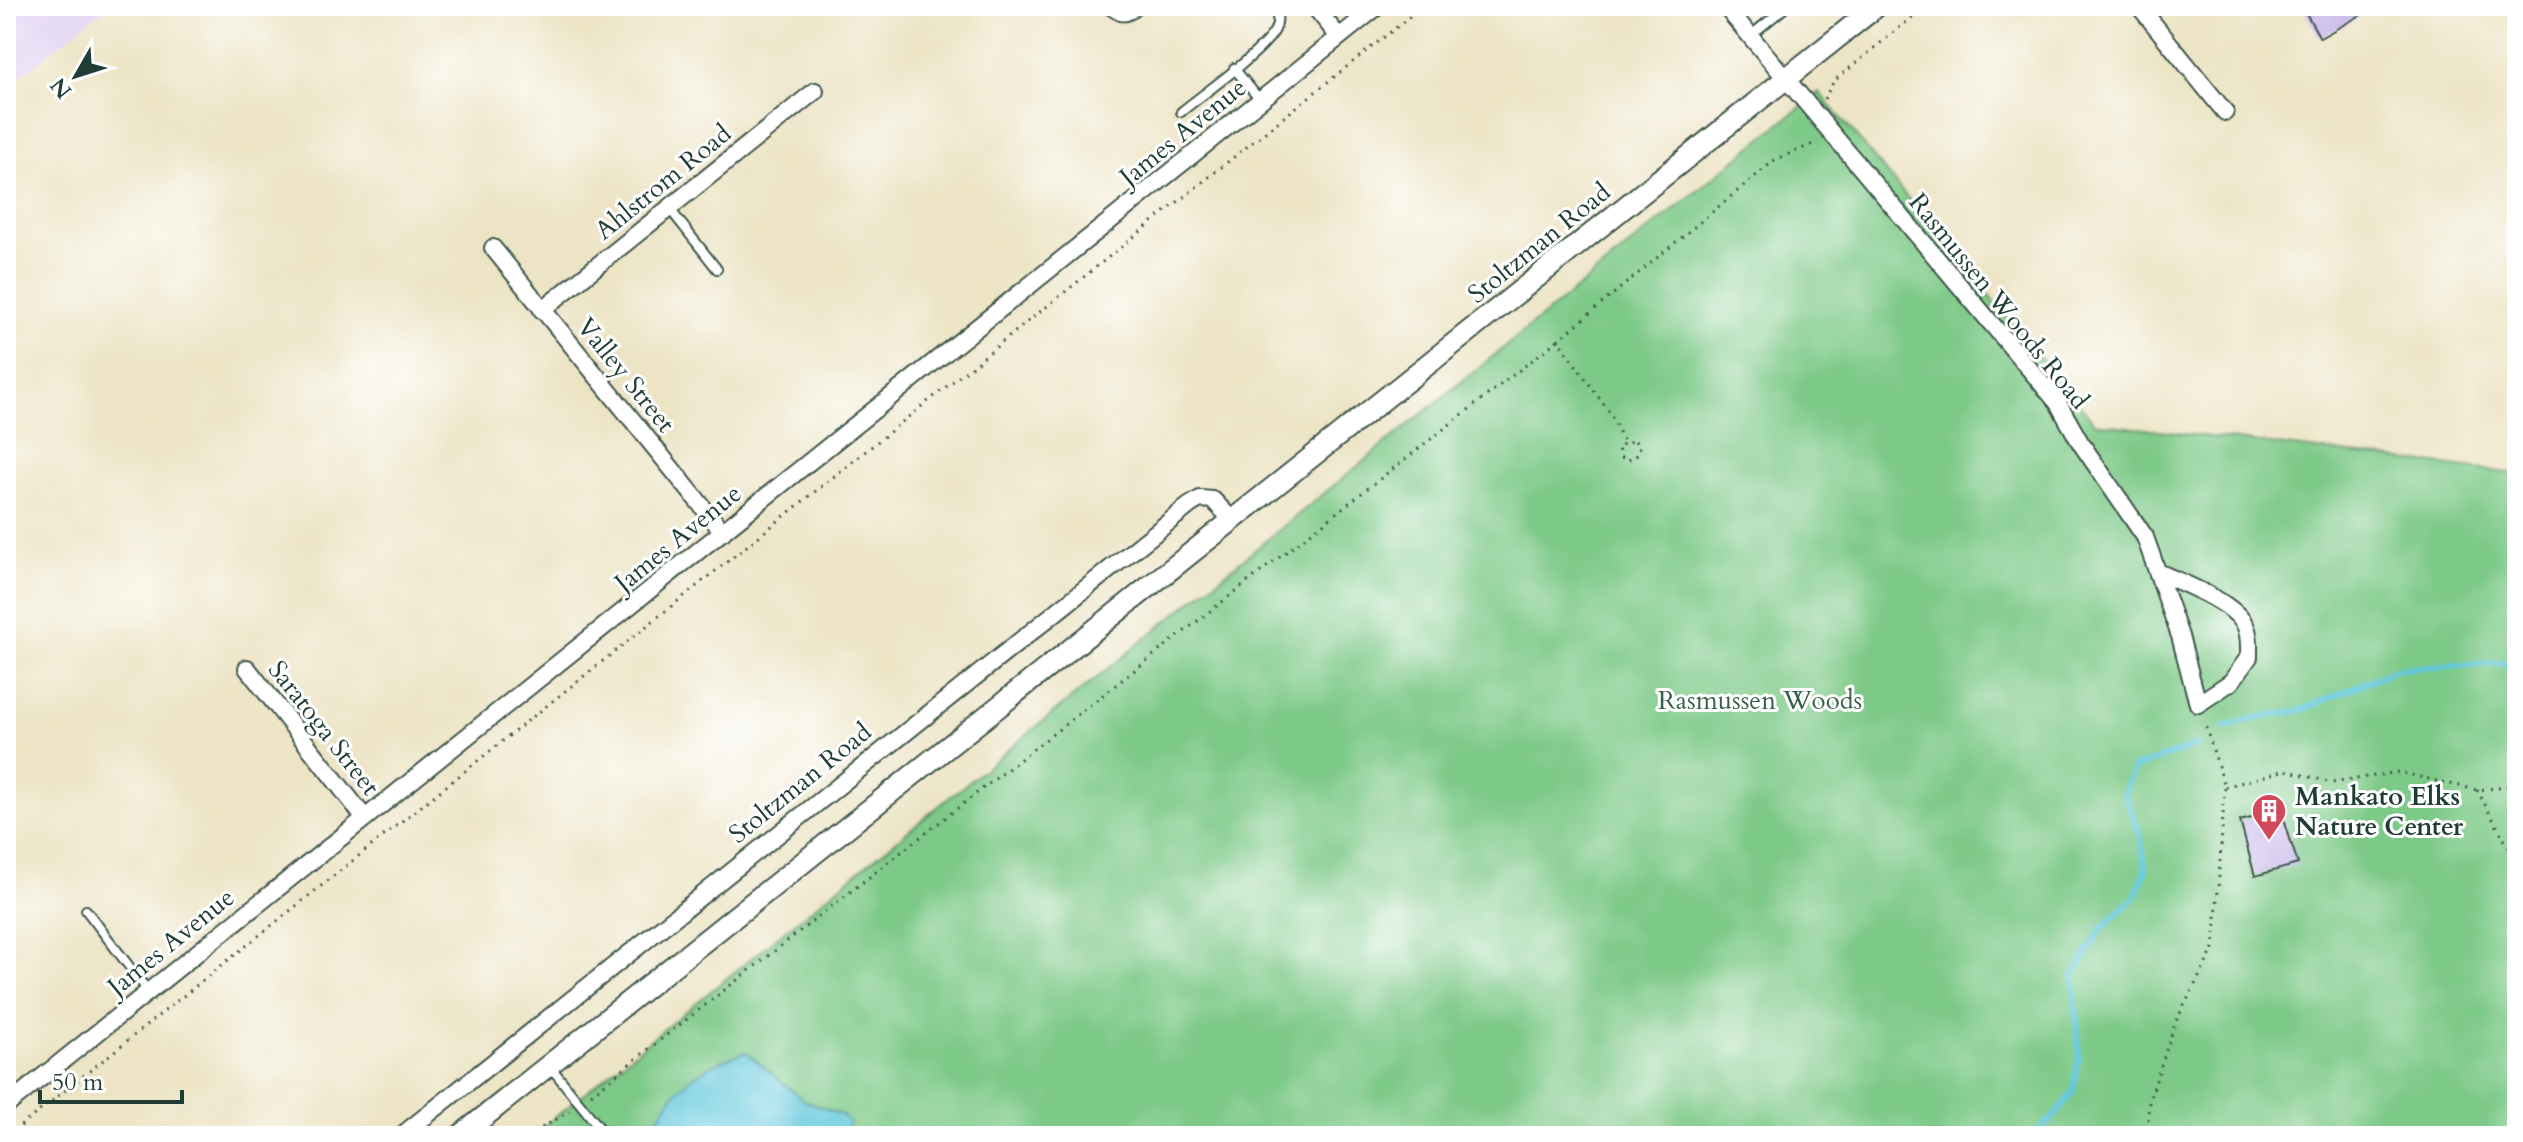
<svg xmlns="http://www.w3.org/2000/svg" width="2523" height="1142" font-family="Cardo,serif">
	<rect width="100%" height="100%" fill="#fff"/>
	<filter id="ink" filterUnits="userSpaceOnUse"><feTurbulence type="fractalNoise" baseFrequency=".0125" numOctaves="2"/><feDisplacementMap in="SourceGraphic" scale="16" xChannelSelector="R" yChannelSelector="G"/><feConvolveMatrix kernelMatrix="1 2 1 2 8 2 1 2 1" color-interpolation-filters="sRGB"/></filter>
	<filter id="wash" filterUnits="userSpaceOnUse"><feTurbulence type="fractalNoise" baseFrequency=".006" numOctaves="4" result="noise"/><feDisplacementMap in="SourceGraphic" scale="32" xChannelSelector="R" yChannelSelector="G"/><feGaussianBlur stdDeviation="1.8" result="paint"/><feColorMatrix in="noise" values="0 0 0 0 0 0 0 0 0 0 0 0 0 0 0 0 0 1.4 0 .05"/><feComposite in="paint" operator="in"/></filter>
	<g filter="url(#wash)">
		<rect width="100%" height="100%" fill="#ede4c5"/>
		<path fill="#e2d4f3" d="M6,6H107L6,88Z"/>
		<path fill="#7dc987" stroke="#4e835e" stroke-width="2" d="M1819,92L2095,423L2517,474V1136H532Z"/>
		<path fill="#60c8dc" stroke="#408288" stroke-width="2" d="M746,1052L805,1101L842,1115L850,1123L836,1136H664L659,1118C677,1081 708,1064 746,1052Z"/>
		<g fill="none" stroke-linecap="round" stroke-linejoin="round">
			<path stroke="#60c8dc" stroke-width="6" d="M2225,727L2257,718L2302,710L2397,669L2517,662
				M2030,1136L2051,1120L2073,1092L2079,1056L2074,975L2102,928L2135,897L2146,870L2140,834L2124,793L2134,768L2198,745"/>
		</g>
		<g id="blocks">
			<path fill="#beade6" d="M2302,6H2377L2320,38Z
				M2281,810L2298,864L2255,876L2240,821Z"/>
		</g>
	</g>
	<g filter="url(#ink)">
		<use href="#blocks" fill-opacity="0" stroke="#3e564a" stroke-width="2"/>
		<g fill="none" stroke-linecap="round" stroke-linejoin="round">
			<defs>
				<path id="service" d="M1104,6C1122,19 1124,21 1142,6
					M1750,36L1787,6
					M1234,68L1260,100
					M1181,112C1204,93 1262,53 1275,30C1279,21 1278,14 1274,6
					M669,208L717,269
					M86,910L148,991
					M549,1065L606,1136"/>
				<path id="minor" d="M1314,6L1339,37
					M1725,6L2058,403L2080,442L2145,537L2180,636L2198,704L2231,682L2249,657C2249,647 2250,634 2245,625C2232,601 2182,583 2158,572
					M2139,6L2225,112
					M493,248L723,532
					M542,310L815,91
					M247,668L364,817
					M6,1106L1378,6
					M401,1136L1190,505L1200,499L1213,500L1233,521"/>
				<path id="tertiary" d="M460,1136L1877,6"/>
			</defs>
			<use href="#service" stroke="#3e564a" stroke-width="12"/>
			<use href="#minor" stroke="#3e564a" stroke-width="20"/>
			<use href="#tertiary" stroke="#3e564a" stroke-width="24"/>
			<path stroke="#3e564a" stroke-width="3" stroke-dasharray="2 6" stroke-linecap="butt" d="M1824,99L1834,81L1926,6
				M1558,340L1776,159L1811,145L1818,146
				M1635,441L1640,447L1636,456L1628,460L1621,457L1618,449L1624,443Z
				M2225,787L2286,770L2332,783L2398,772L2477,790L2517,786
				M2477,790L2510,850L2517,885
				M591,1094L1558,340L1612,416L1624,443
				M8,1136L1423,6
				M528,1136L570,1111
				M2147,1136L2149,1101L2176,1021L2214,948L2225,787L2204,722"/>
			<use href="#service" stroke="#fff" stroke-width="8"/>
			<use href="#minor" stroke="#fff" stroke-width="16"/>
			<use href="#tertiary" stroke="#fff" stroke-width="20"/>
		</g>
	</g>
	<defs>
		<symbol id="building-pin" viewBox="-11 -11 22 30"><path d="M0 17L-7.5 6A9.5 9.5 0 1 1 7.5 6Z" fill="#d1495b" stroke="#fff"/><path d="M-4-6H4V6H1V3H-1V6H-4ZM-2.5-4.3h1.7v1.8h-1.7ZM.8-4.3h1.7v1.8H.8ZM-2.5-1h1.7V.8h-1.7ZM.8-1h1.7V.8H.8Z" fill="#fff"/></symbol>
	</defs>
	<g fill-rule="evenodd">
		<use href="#building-pin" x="2249" y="791" width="40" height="54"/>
	</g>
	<g text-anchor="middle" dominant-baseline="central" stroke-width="6" stroke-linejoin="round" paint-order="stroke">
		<g font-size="26" fill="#1f3d34" stroke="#fff">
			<text transform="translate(1183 132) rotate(-39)">James Avenue</text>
			<text transform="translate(663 182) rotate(-39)">Ahlstrom Road</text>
			<text transform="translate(1539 243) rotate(-39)">Stoltzman Road</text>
			<text transform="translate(1999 301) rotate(51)">Rasmussen Woods Road</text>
			<text transform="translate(626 375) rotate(51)">Valley Street</text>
			<text transform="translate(678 538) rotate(-39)">James Avenue</text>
			<text transform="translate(324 728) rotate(52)">Saratoga Street</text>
			<text transform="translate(800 783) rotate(-39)">Stoltzman Road</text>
			<text transform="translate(171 942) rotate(-39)">James Avenue</text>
		</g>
		<g font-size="26" fill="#366049" stroke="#fff">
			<text x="1760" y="700">Rasmussen Woods</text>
		</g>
		<g font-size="26" font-weight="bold" fill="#1f3d34" stroke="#fff" text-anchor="start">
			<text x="2295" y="796">Mankato Elks<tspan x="2295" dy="30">Nature Center</tspan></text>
		</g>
	</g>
	<rect width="2523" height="1142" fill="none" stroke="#fff" stroke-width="32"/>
	<g transform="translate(76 76) rotate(231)" stroke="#ffffff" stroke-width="6" paint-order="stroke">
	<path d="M0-6L14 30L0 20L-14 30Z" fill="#1f3d34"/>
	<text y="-12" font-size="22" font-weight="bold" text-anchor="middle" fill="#1f3d34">N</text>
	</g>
	<path d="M40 1090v12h142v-12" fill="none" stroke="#1f3d34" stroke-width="4"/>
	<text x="52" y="1090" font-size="24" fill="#1f3d34" stroke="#ffffff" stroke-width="6" paint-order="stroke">50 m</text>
</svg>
